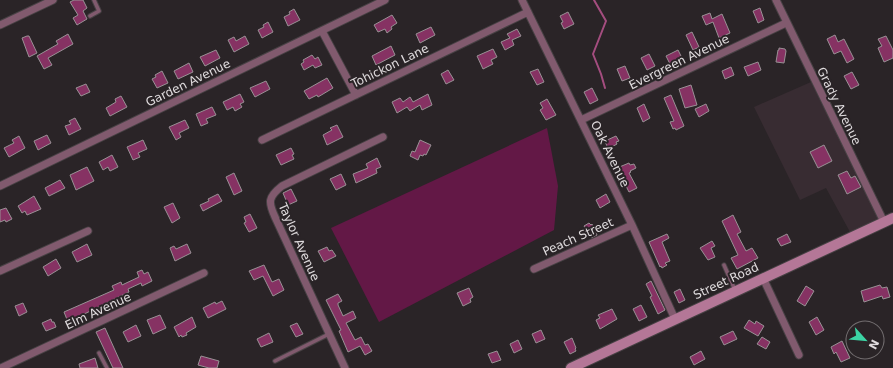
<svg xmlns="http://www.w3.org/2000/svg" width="893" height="368" font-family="'DejaVu Sans',sans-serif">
	<rect width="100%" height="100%" fill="#2a2427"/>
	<path fill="#382c32" d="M811,82L879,218L850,232L826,188L800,200L754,107Z"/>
	<path fill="#631846" d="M547,128L558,186L554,230L379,322L331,228Z"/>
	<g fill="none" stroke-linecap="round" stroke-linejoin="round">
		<path stroke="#a44d7f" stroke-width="2" d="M594,0L606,21L593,54L601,74L605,88"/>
	</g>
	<path fill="#863263" stroke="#999195" d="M74,0H83L87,8L83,11L87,19L77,25L73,18L78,15L70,2Z
		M760,8L764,20L758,23L753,11Z
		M294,9L300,20L288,26L284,17L290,14L289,12Z
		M568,12L574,24L564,29L561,23L563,22L560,16Z
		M710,13L712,19L722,14L730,33L719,38L713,22L706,25L702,16Z
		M392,15L397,23L391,27L392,29L387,33L385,29L378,32L374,25Z
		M268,22L273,32L262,38L258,30L264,27L263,25Z
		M431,27L435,35L420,43L416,34Z
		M517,29L521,36L512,40L514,45L505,50L501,42L510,38L507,34Z
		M692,32L699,47L693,50L686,35Z
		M68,34L73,44L48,58L52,65L44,69L37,56L58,44L56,41Z
		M835,35L838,42L844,39L854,59L847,63L841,51L834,54L827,39Z
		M27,36H29L37,53L29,57L22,38Z
		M245,36L249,44L234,52L228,40L234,37L236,41Z
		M886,36L893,50V58L884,62L878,48L882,46L878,39Z
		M391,46L395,55L376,65L372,56Z
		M779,48L785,49L786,51L784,63L776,62L778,50H779Z
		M493,49L497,57L491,60L493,64L483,69L477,56Z
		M216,50L220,58L205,66L200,57Z
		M678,50L682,58L670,64L666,56Z
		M649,54L655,66L647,70L641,58Z
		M312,55L315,59L318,57L322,65L315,68L313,65L304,70L301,64L304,62L303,60Z
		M758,62L761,70L748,76L744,67Z
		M189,63L193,72L178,79L174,71Z
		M625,66L630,78L622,81L617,69Z
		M731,67L734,75L725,79L722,71Z
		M538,69L544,82L537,85L530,72Z
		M448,70L454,80L446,84L441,74Z
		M162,71L168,83L157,88L152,79L156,77L155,75Z
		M852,72L859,85L851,89L844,76Z
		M327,78L333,88L318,97L317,95L309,99L304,91Z
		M266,81L270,89L255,97L250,88Z
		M86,84L90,92L81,96L76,88Z
		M691,85L697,105L685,108L679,89Z
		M592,88L598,100L590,104L584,92Z
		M240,94L244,102L240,104L242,107L235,111L233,107L227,110L223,102Z
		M428,94L432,105L422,110L420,105L410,111L407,107L397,113L392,102L400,98L403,102L410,97L413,102Z
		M671,95L684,126L676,130L675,128L673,129L670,122L674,121L664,98Z
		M121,96L127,107L110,116L106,108L116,102L115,99Z
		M547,99L556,115L546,120L540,110L543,108L540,103Z
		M644,104L650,118L643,122L637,108Z
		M706,104L709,111L699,117L695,109Z
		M212,107L216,115L206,119L208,123L201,126L196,114Z
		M75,118L81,129L69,135L65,126L71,124L69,121Z
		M185,120L189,128L179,133L181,137L176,140L169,127Z
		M337,125L343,137L327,145L323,135L332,130L330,128Z
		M47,135L51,143L38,150L34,141Z
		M19,136L25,148L9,157L4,148L14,143L12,140Z
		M616,136L619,141L616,142L617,144L608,149L605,141Z
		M143,140L147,149L138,153L140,157L133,160L127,147Z
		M420,140L431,145L426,155L424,154L423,156L420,155L418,160L410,156L412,151L415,152Z
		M824,145L832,161L818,168L810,152Z
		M291,148L294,154L292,155L294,159L281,165L276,155Z
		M112,155L118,167L110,171L108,167L103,170L99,162Z
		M377,158L381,167L376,169L377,173L356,183L353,174L368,168L366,164Z
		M629,163L630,165L634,164L636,168L630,171L631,172L629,173L637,188L629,192L617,168Z
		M87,167L94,181L76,190L70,175Z
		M847,171L851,178L855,176L861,187L847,194L838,175Z
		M234,173L242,191L234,195L226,177Z
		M341,174L346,185L336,190L330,179Z
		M60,180L65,188L49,196L45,188Z
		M291,189L297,201L288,205L283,193Z
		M218,194L222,201L203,211L200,205L209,201L208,199Z
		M606,194L610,202L600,208L596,200Z
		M34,196L41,209L27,215L25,211L22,213L18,206Z
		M173,203L180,218L172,223L164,207Z
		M6,208L12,219L6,222L5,220L0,222V210Z
		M250,214L257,228L249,232L244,223L246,222L244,217Z
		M733,215L741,232L737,234L746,251L752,248L758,258L737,269L731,258L738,255L722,221Z
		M589,223L591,225L592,224L597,235L591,238L584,226Z
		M667,234L669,238L662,242L670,261L665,263L667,265L662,268L661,266L660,267L649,242Z
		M787,234L791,242L781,246L777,239Z
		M712,241L715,246L711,248L715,257L708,260L700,248Z
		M87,244L92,255L77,262L72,252Z
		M187,244L191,253L175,261L170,248L174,246L176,249Z
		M327,247L329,251L332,250L336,256L324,262L318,251Z
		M56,259L61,268L48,276L43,267Z
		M264,265L272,282L279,279L284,290L273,296L263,276L254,280L249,271Z
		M142,270L144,274L148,272L152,281L142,286L141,283L128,289L129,292L68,322L64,312L114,290L112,286L121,282L122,285L139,277L137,272Z
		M651,281L665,310L658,314L650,297L652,296L646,284Z
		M880,285L882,288L887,287L890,297L883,299L882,296L864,302L861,291Z
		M806,286L814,291L805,306L797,301Z
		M469,288L473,297L470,299L471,302L463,306L457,293Z
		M680,289L685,300L679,303L674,292Z
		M338,294L342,301L338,303V305L343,316L353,311L356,318L346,323L355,340L361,337L365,345L368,344L372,351L365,355L360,346L348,352L339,331L341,330L326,300Z
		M222,301L226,309L208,318L203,308L215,302L216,304Z
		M23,303L27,312L19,316L15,306Z
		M641,305L647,317L639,321L633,309Z
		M612,309L617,319L600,329L596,320L600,318L598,315Z
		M160,315L166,328L153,334L147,320Z
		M192,317L196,327L186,333L187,335L182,337L181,335L179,337L174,327Z
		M817,317L824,330L816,335L809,322Z
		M51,319L52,322H54L56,327L46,331L42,323Z
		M749,320L755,324L756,321L764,326L758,336L744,328Z
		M297,323L303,334L296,337L290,326Z
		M136,325L141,336L128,342L123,332Z
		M105,328L123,368H113L96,332Z
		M541,330L545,339L536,343L532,334Z
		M733,331L737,339L724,345L720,337Z
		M269,333L273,342L261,347L257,339Z
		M762,337L770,342L766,349L757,344Z
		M572,338L576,348L575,349L576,351L570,354L564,342Z
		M518,340L522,349L514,353L510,344Z
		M842,341L850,358L841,362L836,352L834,354L831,347Z
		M497,351L501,360L492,363L488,354Z
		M701,351L705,359L694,365L690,357Z
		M201,356L219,361L217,368H209L198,365Z
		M95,358L98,368H80L79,364Z"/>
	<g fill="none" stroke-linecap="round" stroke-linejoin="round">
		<defs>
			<path id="lane" d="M90,16L99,11L94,0
				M724,265L735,290
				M99,353L107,368
				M275,361L329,334"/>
			<path id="street" d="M522,0L632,225L675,319
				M776,0L884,222
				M0,25L53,0
				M322,31L356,95
				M581,120L786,23
				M262,140L528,12
				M0,186L385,0
				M534,269L632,225
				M0,271L88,231
				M763,278L799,355
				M1,368L204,273
				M345,368L275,217C268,202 268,197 282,186L383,137"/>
			<path id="secondary" d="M571,368L893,218"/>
		</defs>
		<use href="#lane" stroke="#474144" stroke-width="5.5"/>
		<use href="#street" stroke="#474144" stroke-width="9"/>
		<use href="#secondary" stroke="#474144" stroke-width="12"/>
		<use href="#lane" stroke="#815a6e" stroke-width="3.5"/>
		<use href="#street" stroke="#815a6e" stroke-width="7"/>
		<use href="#secondary" stroke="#b47797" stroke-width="10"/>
	</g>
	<g text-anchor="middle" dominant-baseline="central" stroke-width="4" stroke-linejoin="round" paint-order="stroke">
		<g font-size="12" fill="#e0dcde" stroke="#2a2427">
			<text transform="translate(679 62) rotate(-26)">Evergreen Avenue</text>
			<text transform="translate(390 66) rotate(-26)">Tohickon Lane</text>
			<text transform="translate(188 83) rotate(-26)">Garden Avenue</text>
			<text transform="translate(839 106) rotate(64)">Grady Avenue</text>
			<text transform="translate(610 154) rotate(64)">Oak Avenue</text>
			<text transform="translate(578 237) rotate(-24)">Peach Street</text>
			<text transform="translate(299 242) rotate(66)">Taylor Avenue</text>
			<text transform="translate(726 281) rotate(-25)">Street Road</text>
			<text transform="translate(98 311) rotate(-25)">Elm Avenue</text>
		</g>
	</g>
	<g transform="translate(865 340) rotate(117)"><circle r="19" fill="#2a2427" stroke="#736e70"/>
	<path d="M0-3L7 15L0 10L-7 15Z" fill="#3cd4a4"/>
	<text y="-6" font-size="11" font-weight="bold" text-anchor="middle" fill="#e0dcde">N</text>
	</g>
</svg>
